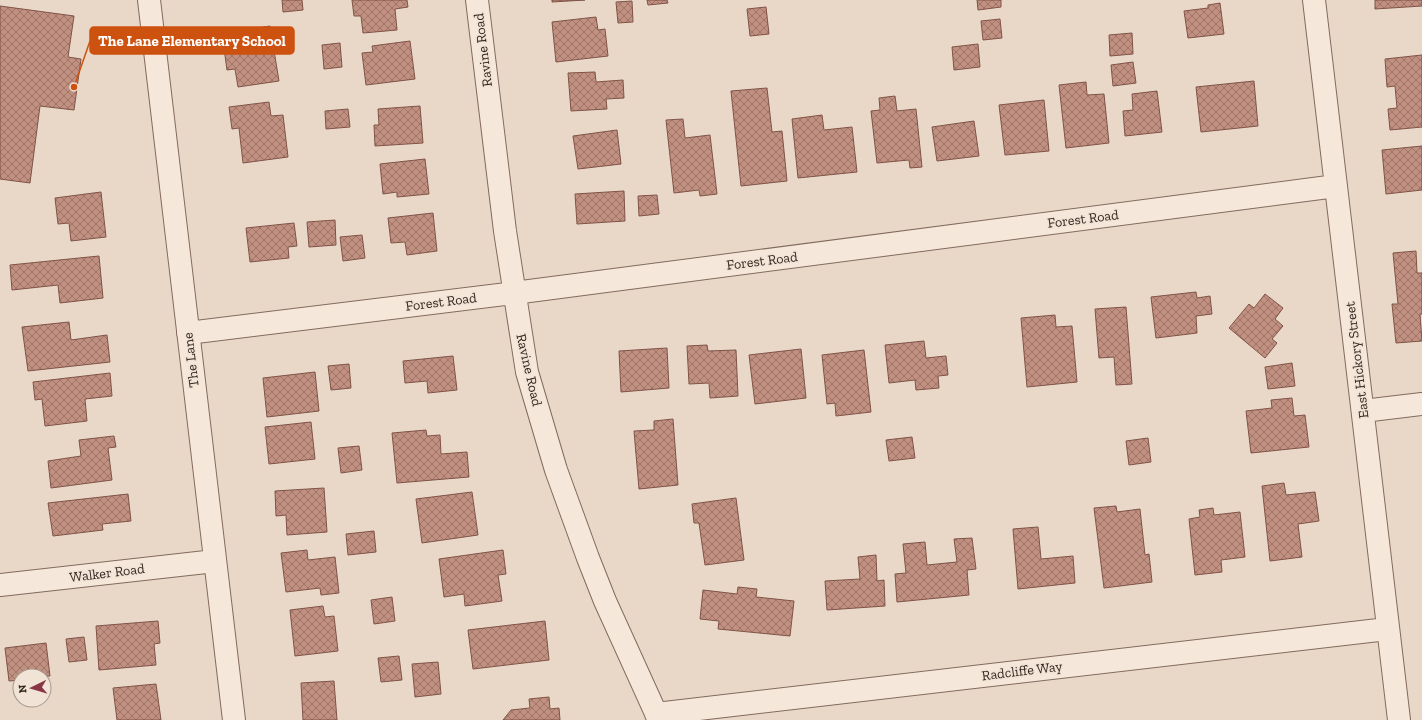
<svg xmlns="http://www.w3.org/2000/svg" width="1422" height="720" font-family="'Zilla Slab',serif">
	<defs>
		<pattern id="building-cross-hatch" width="8" height="8" patternUnits="userSpaceOnUse"><rect width="8" height="8" fill="#c29081"/><path d="M0 0l8 8M0 8l8-8" fill="none" stroke="#9e7569"/></pattern>
	</defs>
	<rect width="100%" height="100%" fill="#e9d8c7"/>
	<path fill="url(#building-cross-hatch)" stroke="#7f5347" d="M282,0H302L303,10L283,12Z
		M352,0H407L408,7L395,9L397,30L363,33L361,16H354Z
		M552,0H585L552,2Z
		M647,0H667L668,3L648,5Z
		M977,0H1001V7L978,10Z
		M1375,0H1422V6L1375,9Z
		M632,1L633,22L618,23L616,2Z
		M1220,3L1224,34L1188,38L1184,11L1208,8V5Z
		M0,6L74,16L68,57L81,59L74,110L40,106L30,183L0,179Z
		M766,7L769,34L750,36L747,9Z
		M596,17L598,30L605,29L608,56L556,62L552,22Z
		M1000,19L1002,38L983,40L981,21Z
		M270,26L279,81L238,87L235,69L227,70L222,34Z
		M1132,33L1133,54L1110,56L1109,35Z
		M410,41L415,79L366,85L362,53L373,52L372,46Z
		M340,43L342,67L324,69L322,45Z
		M978,44L980,67L954,70L952,47Z
		M1422,55V127L1390,130L1388,109L1397,108L1395,86L1387,87L1385,59Z
		M1133,62L1136,83L1113,86L1111,65Z
		M595,72L596,82L623,80L624,98L606,99L607,109L571,111L568,73Z
		M1254,81L1258,126L1201,132L1196,87Z
		M1086,82L1087,95L1104,94L1109,143L1066,148L1059,85Z
		M767,88L772,132L782,131L787,181L741,186L731,91Z
		M1157,91L1162,132L1125,136L1123,111L1133,110L1132,94Z
		M895,96L897,111L916,109L922,167L910,168L909,160L877,163L871,111L880,110L879,98Z
		M1044,100L1049,151L1005,155L999,105Z
		M269,102L271,116L283,115L288,157L243,163L239,128L232,129L229,107Z
		M420,106L423,143L375,146L374,125H379L378,109Z
		M348,109L350,127L326,129L325,111Z
		M822,115L824,130L852,127L857,172L798,178L792,119Z
		M683,119L685,138L710,135L717,194L700,196L699,190L674,193L666,120Z
		M974,121L979,156L937,161L932,127Z
		M617,130L621,164L578,169L573,136Z
		M1422,146V190L1386,194L1382,150Z
		M425,159L429,194L397,197V192L383,194L380,164Z
		M624,191L625,221L577,224L575,194Z
		M101,192L106,237L71,241L69,223L58,224L55,198Z
		M657,195L659,214L639,216L638,196Z
		M433,213L437,251L407,255L405,242L391,243L388,218Z
		M335,220L336,245L309,247L307,222Z
		M294,223L297,246L288,247L289,258L250,262L246,228Z
		M362,235L365,258L343,261L340,237Z
		M1416,251L1417,273H1422V314H1420L1422,341L1396,343L1392,304H1398L1393,253Z
		M99,256L103,298L60,303L58,285L12,290L10,265Z
		M1196,292L1197,298L1210,296L1212,314L1196,316L1197,333L1156,338L1151,297Z
		M1265,294L1283,308L1275,319L1283,326L1272,339L1277,343L1265,358L1229,328L1249,304L1254,308Z
		M1126,307L1132,384L1116,385L1114,357L1099,358L1095,309Z
		M1055,315L1056,327L1072,326L1077,382L1027,387L1021,318Z
		M69,322L71,340L107,335L110,362L28,371L22,327Z
		M924,341L926,358L946,356L948,375L938,376L939,388L916,390L915,380L889,383L885,345Z
		M707,345L708,351L736,350L738,396L710,398L709,383L689,384L687,346Z
		M667,348L669,388L621,392L619,351Z
		M801,349L806,398L755,404L749,355Z
		M864,350L871,412L836,416L835,403L827,404L822,355Z
		M453,356L457,390L428,393L427,381L405,383L403,361Z
		M1292,363L1295,386L1268,389L1265,367Z
		M349,364L351,388L331,390L328,366Z
		M315,372L319,411L267,417L263,378Z
		M110,373L112,396L85,399L87,421L45,426L42,399L35,400L33,382Z
		M1292,398L1294,416L1305,415L1309,447L1251,453L1246,411L1272,408L1271,400Z
		M673,419L678,485L639,489L634,431L654,430V421Z
		M311,422L315,459L269,464L265,427Z
		M426,430L427,436L440,435L441,454L467,452L469,477L397,483L392,433Z
		M114,436L116,447L108,448L112,480L51,488L48,461L81,456L79,440Z
		M912,437L915,458L889,461L886,440Z
		M1148,438L1151,462L1129,465L1126,441Z
		M359,446L362,470L341,473L338,448Z
		M1284,483L1286,495L1315,492L1319,521L1298,524L1302,557L1270,561L1262,486Z
		M324,488L327,532L287,535L286,515L276,516L275,491Z
		M472,492L478,535L422,543L416,499Z
		M128,494L131,521L102,524L103,530L53,536L48,503Z
		M736,498L744,560L705,565L699,523H694L692,504Z
		M1116,506L1117,512L1140,509L1145,555L1149,554L1152,582L1104,588L1094,508Z
		M1213,508L1214,515L1240,512L1245,557L1221,560L1222,572L1195,575L1189,519L1200,517L1199,510Z
		M1038,527L1041,559L1073,556L1075,583L1018,589L1013,529Z
		M374,531L376,552L348,555L346,534Z
		M972,538L976,569L967,570L969,595L897,602L895,574L906,573L903,544L925,542L927,565L957,562L954,539Z
		M307,550L308,560L335,557L339,593L321,595L320,588L286,592L281,553Z
		M503,550L506,574L498,575L502,601L465,606L464,594L444,597L439,559Z
		M876,555L877,581L884,580L885,606L827,610L825,581L860,579L858,557Z
		M738,587L757,589L756,597L794,601L790,636L718,629L719,621L700,619L703,590L737,594Z
		M392,597L395,621L374,624L371,600Z
		M323,606L325,617L334,616L338,651L295,656L290,610Z
		M158,621L160,643L154,644L156,665L99,670L96,626Z
		M545,621L549,660L473,669L468,630Z
		M84,637L87,660L69,662L66,639Z
		M46,643L50,676H20V680L9,681L5,648Z
		M399,656L402,680L381,682L378,658Z
		M438,662L441,694L415,697L412,664Z
		M334,681L337,720H303L301,683Z
		M156,684L161,720H117L113,688Z
		M549,697L550,709L559,708L560,720H503L511,710L530,708L529,699Z"/>
	<g fill="none" stroke-linecap="round" stroke-linejoin="round">
		<defs>
			<path id="minor" d="M149,0L234,720
				M477,0L505,231L527,372L556,470L588,558L605,601L659,720
				M1314,0L1399,720
				M188,333L514,293L1336,186
				M1363,411L1422,404
				M0,585L215,561
				M656,714L1387,629"/>
		</defs>
		<use href="#minor" stroke="#826b5e" stroke-width="24"/>
		<use href="#minor" stroke="#f5e7d9" stroke-width="22"/>
	</g>
	<g text-anchor="middle" dominant-baseline="central" stroke-width="3" stroke-linejoin="round" paint-order="stroke">
		<g font-size="14" fill="#342620" stroke="#f1e4d6">
			<text transform="translate(483 50) rotate(-97)">Ravine Road</text>
			<text transform="translate(1083 219) rotate(-7)">Forest Road</text>
			<text transform="translate(762 261) rotate(-7)">Forest Road</text>
			<text transform="translate(441 302) rotate(-7)">Forest Road</text>
			<text transform="translate(191 360) rotate(-97)">The Lane</text>
			<text transform="translate(1357 360) rotate(-97)">East Hickory Street</text>
			<text transform="translate(529 370) rotate(77)">Ravine Road</text>
			<text transform="translate(107 573) rotate(-7)">Walker Road</text>
			<text transform="translate(1022 671) rotate(-7)">Radcliffe Way</text>
		</g>
	</g>
	<path fill="none" stroke="#cd510f" stroke-width="1.5" d="M74 87L90 41"/>
	<circle fill="#cd510f" stroke="#f1e4d6" stroke-width="1.5" cx="74" cy="87" r="4"/>
	<rect fill="#cd510f" stroke="#cd510f" stroke-width="1.5" x="90" y="27" width="204" height="27" rx="4"/>
	<g font-size="15" text-anchor="middle" font-weight="bold" fill="#fff">
		<text x="192" y="46">The Lane Elementary School</text>
	</g>
	<g transform="translate(32 688) rotate(265)"><circle r="19" fill="#f1e4d6" stroke="#a5988d"/>
	<path d="M0-3L7 15L0 10L-7 15Z" fill="#8a3646"/>
	<text y="-6" font-size="11" font-weight="bold" text-anchor="middle" fill="#342620">N</text>
	</g>
</svg>
